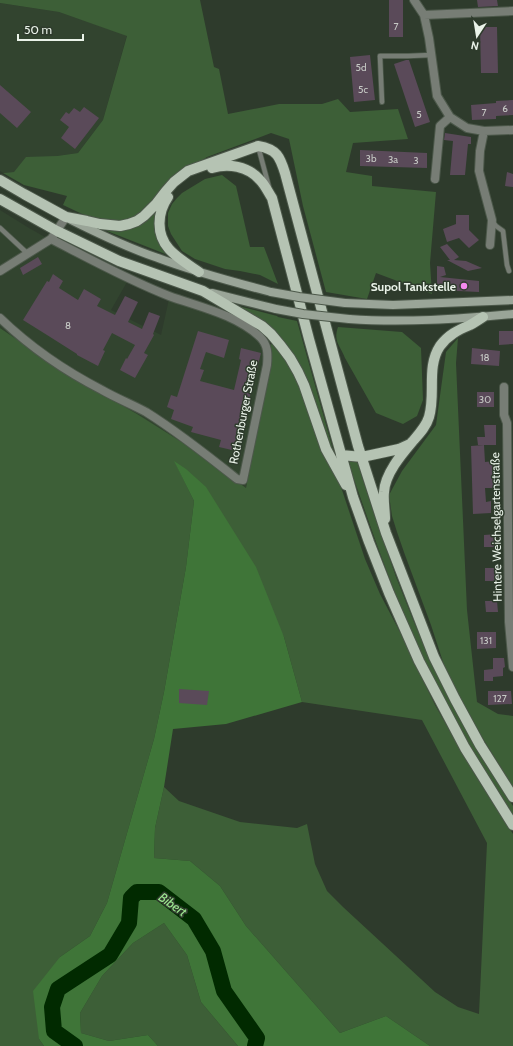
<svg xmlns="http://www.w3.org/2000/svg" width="513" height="1046" font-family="Cabin,sans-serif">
	<rect width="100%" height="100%" fill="#2e3b2c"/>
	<path fill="#32442f" d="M0,3L59,12L127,35L103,120L78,153L57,156L14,172L3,173L0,171Z
		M0,210L29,228L105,271L127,282L111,310L161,335L169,299L228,321L240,327L256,339L261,344L265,353H272L246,488L199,453L31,349L0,328Z"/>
	<path fill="#3d5f37" d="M0,0H200L214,67L219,69L228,114L279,104H322L338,99L350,112L398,109L408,139L353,143L346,172L372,176V186L436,192L430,263L432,294L376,273L367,299L326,292L303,206L289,139L271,133L207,157L176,177L144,212L122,222L93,219L63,205L67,196L24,185L3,173L14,172L26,157L57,156L78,153L103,120L127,36L59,12L0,3Z
		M222,175L236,186L250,247H264L278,284L260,275L240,271L225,269L195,259L182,251L171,234L168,226V213L172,204L177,198L182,193L205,179Z
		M155,211L156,212L168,255L107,231V229C126,227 142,228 155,211Z
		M238,306L277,316L278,317L297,321L334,453H333L325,435L321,419H319L301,372L238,307Z
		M338,327L402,332L421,348L423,400L417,416L403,424L376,413L345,358C340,345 333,342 338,327Z
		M0,328L66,373L137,414L199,453L246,488L272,353L270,345L274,343L295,375L340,484L365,559L380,594L401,634L435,705L474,773L513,834V1046H430L386,1016L340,1033L246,926L220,886L190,861L154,858L155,828L164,787L179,801L240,822L297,828L307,824L315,864L327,891L343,907L435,992L458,1007L479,1014L487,843L422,720L302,702L284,637L175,462L194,501L186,567L164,692L154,739L107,903L90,936L60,957L39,1039L44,1046H0Z
		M458,338L456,363L467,610L477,702L498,714L513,716V787L482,737L462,701L445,668L431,625L405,555L397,532L392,516L389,495L402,471L436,425L446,352Z
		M350,460L357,461L372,508L396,577L416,627L436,671L492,773L513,806V816C500,795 485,774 472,752C458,727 444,701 431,674C397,607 374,536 349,465Z
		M164,923L187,955L201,1002L238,1046H158L148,1035L109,1041L81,1033L80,1013L102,976L133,943Z"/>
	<path fill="#3f7538" d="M174,461L186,469L206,487L256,567L284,637L302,702L226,724L173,729L164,787L155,828L154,858L190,861L220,886L246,926L340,1033L386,1016L430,1046H238L201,1002L187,955L164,923L133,943L102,976L80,1013L81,1033L109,1041L148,1035L158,1046H44L39,1039L33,991L60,957L90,936L107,903L154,739L164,692L186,567L194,501Z"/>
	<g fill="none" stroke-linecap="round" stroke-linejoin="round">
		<path stroke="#012a00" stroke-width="16" d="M75,1046L54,1031L52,1007L58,989L110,955L129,923L131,898L137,892H159L194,919L213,951L224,991L257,1038L255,1046"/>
	</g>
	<path fill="#5a4a59" d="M389,0H403V37H389Z
		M477,0H497L498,6L478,7Z
		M480,27H497L498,73H481Z
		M370,55L375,100L354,102L350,57Z
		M406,60H409L430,122L415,127L394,64Z
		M0,85L31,112L17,128L0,113Z
		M513,100V115L496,116V119L472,120L471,105L496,103V101Z
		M84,107L99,118L75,149L61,138L69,127L60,120L66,112L69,114L74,108L80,112Z
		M445,133L471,137V144H468L465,175H450L453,141L444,140Z
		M360,150L427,153V168L360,166Z
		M507,172L513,174V187L505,186Z
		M456,215H469V230L479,240L469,248L459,238L447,242L443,229L456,224Z
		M447,244L459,257L454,260L466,261L482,268L468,271L447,260H450L440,247Z
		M38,257L42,264L23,275L20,268Z
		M437,266L444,267L446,275L440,277L479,281V292L437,290Z
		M53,274L63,281L59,288L78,300L84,289L101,299L97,306L115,315L125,296L138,302L128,322L142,329L149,312L160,316L153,334L154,335L144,353L148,355L135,378L120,370L126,358L127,359L135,345L112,333L103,350L105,351L98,366L77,355V354L47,335L23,320L47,281L49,282Z
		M198,331L229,340L224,358L206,352L200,369L204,370L200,381L234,390L241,360L239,359L241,348L261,353L236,451L219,447L221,440L191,432L193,427L171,419L174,410L167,407L171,395L177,397Z
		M499,331H513V344L499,345Z
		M472,348L500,351L499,366L471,364Z
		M477,392H494V407H477Z
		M484,425H496V445H484L485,462L494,461L495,488H485L486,502L491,501V513L473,514L471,446L484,445H478L477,437H485Z
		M497,534L498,547H484V535Z
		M485,568H498V581H485Z
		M485,601H497L498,612H486Z
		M477,632H496V648L477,649Z
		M493,658H504L505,667L503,668V676L493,677V681H484V670L493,669Z
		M179,689L209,691L207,705L179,703Z
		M488,691H511L512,704L488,705Z"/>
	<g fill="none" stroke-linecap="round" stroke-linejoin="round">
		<defs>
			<path id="lane" d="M382,102L380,56H408L431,55
				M258,146L269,187
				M493,222L496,226L503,231L507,265L509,271
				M0,228L28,254"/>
			<path id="street" d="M414,0L424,15L429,38L437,96L450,117L440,126L435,179
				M424,15L513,11
				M450,117L467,128L484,131
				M490,245L492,220L479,171L480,151L484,131L513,130
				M0,271L51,239L66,217
				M0,318C30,347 65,371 102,390C116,398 131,404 146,412C178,432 207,455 237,479L243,480L267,365C268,354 268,345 260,337C235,314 199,307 169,296C128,280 90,259 51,239
				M504,387V415L507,423L509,622L513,667"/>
			<path id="secondary" d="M71,220C99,234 128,248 158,258C195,272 233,282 271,292
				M212,293L276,309
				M345,303L393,305L513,300
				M349,319C403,323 459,319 513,314"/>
			<path id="primary" d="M212,168C228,163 248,166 260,180C265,185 268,192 272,198L309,339L353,497L369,542L389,593L419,661L465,748L513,825
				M0,180L24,194L66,217L87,221L100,224L120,226L129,224L137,221L144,216L156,204L166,191L174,182L188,171L258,146C277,149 280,157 285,173L358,446L386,533L434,657L455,699L480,745L513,797
				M168,197C157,213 156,234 169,249C177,258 189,265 199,272
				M0,199L57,231L119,261L203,291L262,326L271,334L281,346L290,358L298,372L304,385L326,449L346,485
				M341,455L362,457L399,449L410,444
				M385,519C385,510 383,501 384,492C385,474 401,455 412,442C419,434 426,427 429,417C436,394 426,367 440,346C448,335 458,330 470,325C474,323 478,320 483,317"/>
		</defs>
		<use href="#lane" stroke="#4c584a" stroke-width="6"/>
		<use href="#street" stroke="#4c584a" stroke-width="10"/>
		<use href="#secondary" stroke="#4c584a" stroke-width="10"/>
		<use href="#primary" stroke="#4c584a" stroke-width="12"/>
		<use href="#lane" stroke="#777d75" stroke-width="4.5"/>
		<use href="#street" stroke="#777d75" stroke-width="8"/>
		<use href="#secondary" stroke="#9aa598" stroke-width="8"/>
		<use href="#primary" stroke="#b5c3b3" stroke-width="10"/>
		<defs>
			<path id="secondary-bridge" d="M271,292L299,297L345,303
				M276,309L303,314L349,319"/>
		</defs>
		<use href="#secondary-bridge" stroke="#4c584a" stroke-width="10" stroke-linecap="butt"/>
		<use href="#secondary-bridge" stroke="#9aa598" stroke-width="8"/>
	</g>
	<circle fill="#f589ee" stroke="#2e3b2c" stroke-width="1.5" cx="464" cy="286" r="4"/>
	<g text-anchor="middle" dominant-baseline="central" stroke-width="3" stroke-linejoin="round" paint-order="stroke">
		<g font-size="10" fill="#c6c9c5">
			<text x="396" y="26">7</text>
			<text x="361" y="67">5d</text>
			<text x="363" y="89">5c</text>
			<text x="505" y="108">6</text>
			<text x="484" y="112">7</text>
			<text x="419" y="114">5</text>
			<text x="371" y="158">3b</text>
			<text x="393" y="159">3a</text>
			<text x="416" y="160">3</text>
			<text x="68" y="325">8</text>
			<text x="485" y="357">18</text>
			<text x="485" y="399">30</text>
			<text x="486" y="640">131</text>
			<text x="500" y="698">127</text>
		</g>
		<g font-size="12" font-weight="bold" fill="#eaf3e9" stroke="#2e3b2c" text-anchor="end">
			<text x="456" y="286">Supol Tankstelle</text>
		</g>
		<g font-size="12" fill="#eaf3e9" stroke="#2e3b2c">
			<text transform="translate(243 412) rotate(-79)">Rothenburger Straße</text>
			<text transform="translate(496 527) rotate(-91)">Hintere Weichselgartenstraße</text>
		</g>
		<g font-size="13" font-style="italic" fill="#9ce790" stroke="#2e3b2c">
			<text transform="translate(173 904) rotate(35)">Bibert</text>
		</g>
	</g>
	<g transform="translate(477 36) rotate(192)" stroke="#2e3b2c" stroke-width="3" paint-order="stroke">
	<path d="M0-3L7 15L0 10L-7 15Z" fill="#eaf3e9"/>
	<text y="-6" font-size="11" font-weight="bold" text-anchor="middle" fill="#eaf3e9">N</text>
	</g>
	<path d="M18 34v6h65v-6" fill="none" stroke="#eaf3e9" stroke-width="2"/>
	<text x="24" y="34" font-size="12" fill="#eaf3e9" stroke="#2e3b2c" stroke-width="3" paint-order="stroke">50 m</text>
</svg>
